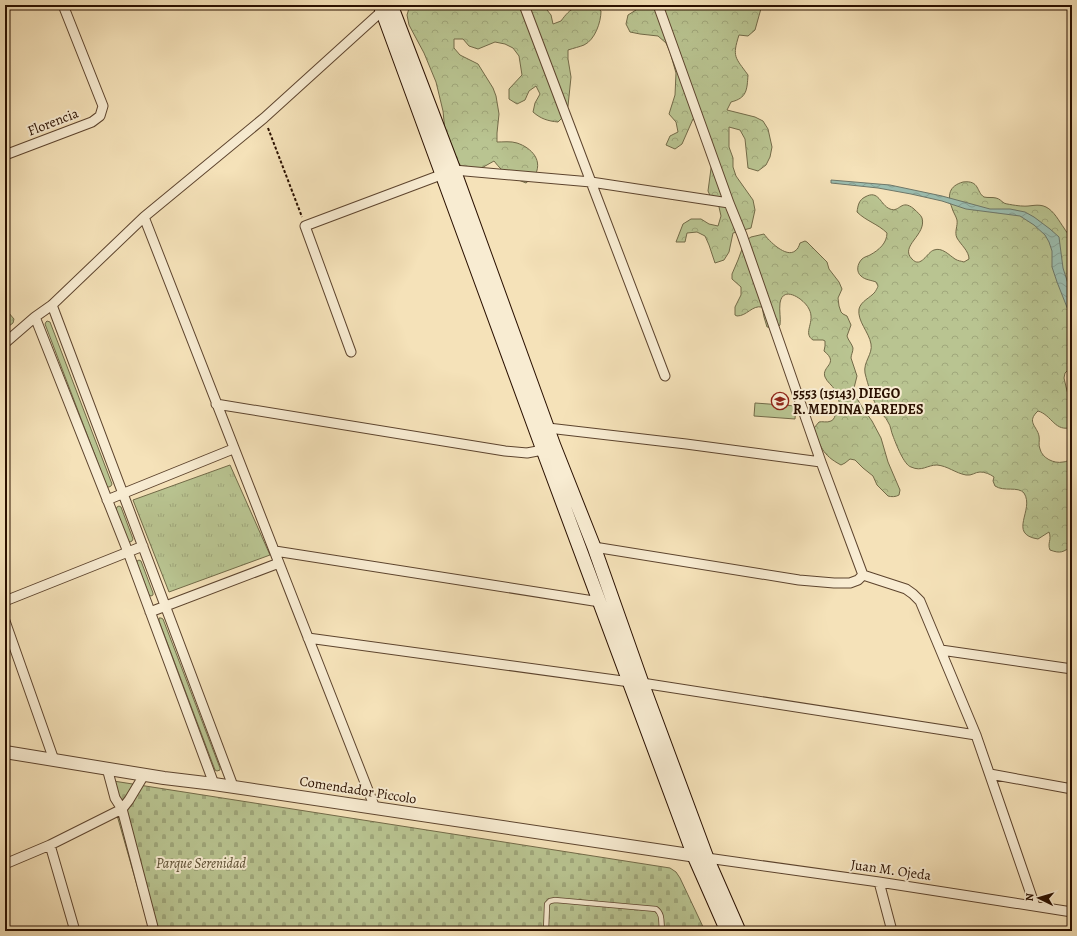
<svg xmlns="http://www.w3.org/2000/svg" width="1077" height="936" font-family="Alegreya,serif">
	<defs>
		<pattern id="forest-crowns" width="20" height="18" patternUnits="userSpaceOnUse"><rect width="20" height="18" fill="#b9c491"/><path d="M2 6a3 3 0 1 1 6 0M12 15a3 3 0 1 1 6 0" fill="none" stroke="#9fa77b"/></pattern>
		<pattern id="cemetery-stones" width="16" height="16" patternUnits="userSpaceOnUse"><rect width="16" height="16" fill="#b9c491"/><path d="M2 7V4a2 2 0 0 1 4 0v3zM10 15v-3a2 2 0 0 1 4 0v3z" fill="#9fa77b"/></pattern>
		<pattern id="park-tufts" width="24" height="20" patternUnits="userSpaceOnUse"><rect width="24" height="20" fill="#b9c491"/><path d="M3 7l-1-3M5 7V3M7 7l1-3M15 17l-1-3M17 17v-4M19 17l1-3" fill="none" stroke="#9fa77b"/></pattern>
		<pattern id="water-waves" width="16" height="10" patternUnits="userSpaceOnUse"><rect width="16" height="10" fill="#9cbeb0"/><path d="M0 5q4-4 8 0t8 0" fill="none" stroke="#87a296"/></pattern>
	</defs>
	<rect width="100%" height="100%" fill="#f5e2b9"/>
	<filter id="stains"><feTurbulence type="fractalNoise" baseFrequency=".005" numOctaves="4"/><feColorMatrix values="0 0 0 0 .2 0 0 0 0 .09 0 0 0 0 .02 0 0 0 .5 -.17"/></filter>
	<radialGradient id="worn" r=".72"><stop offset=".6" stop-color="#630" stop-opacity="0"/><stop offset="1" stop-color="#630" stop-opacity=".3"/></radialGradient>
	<path fill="#b9c491" stroke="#726a48" d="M47,321L50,322L112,484L111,486L109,487H107L45,324L46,322Z
		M755,403L796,406L795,419L754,416Z
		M119,506L121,507L133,539L132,541L130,542L128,541L116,510L117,507Z
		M139,560L141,561L153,593V595L151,596L149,595L137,563V561Z
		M159,618H161L163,619L220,768V770L217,771L215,770L159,621Z"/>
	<path fill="url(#forest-crowns)" stroke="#726a48" d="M410,5H543L551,15L553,24L561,21C571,7 577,5 594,5L601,11C601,22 595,40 584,45C579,47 574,48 568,50V59L571,77L568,106L565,115L558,122C548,121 541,119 533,112L535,103L540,94L536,86L529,91L525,100L517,104L509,99V89L522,75L519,56L513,48L505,44L495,42L478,49L469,46L463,39H454V48L460,55L478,64L493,88L496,96L499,114L497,133V142C503,142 511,141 517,143C532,148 544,161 534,177C532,179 528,181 526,183C511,177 504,174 494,161L478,170H470L461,166L449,150L446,141L443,111L436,82L424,53L409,25L407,15Z
		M641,5H762L755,30L748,36L739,35C732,57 735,57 748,75C747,90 747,98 731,102L727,110L755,117L763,121L768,129L772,147L770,157L766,165L758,171L748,168L745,139L740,130L729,127V147L733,158V167L736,176L753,200L755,210L751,228L733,233L729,252L724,260L715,263L709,245L705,236L697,232L687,233L685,242H676L683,224L691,219H701L709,224L718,226L721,216L719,207L712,200L708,191L712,161L704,132L693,119L682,144L675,149L666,145L670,136L678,132L676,122L669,114L675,95L676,73L670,52L666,43L658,36L640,34L630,32L626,24L628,15L636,10Z
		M963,182C980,180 976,192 984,197C988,198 992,197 996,198C1000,199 1001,201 1004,203C1005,204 1019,206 1022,206C1030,207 1038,203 1046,207C1054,211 1059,221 1064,228C1066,232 1069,234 1071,238L1069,242L1072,244V367L1068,370L1065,373L1064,378L1067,391L1072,401V427C1055,433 1052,415 1038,411C1026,422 1037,426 1039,436C1040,440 1038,445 1040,449C1042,458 1054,464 1063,462C1066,462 1069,460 1072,459V546C1063,552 1061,554 1050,550C1047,543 1052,540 1049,532L1038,539C1007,534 1035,510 1024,493C1018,486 1004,492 995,486L993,481L994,477C990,474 985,472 980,472C975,472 972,476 966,475C955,473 948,466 937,465C927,465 922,472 911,467C904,465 896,444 893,436C891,432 891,426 888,422C886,417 881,414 879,410C872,399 868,385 865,373C863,362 873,354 871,344C869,332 857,321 859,309C861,301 870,298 875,292C875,292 878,287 878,286L876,282C871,280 865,280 861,276C856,272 857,264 862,259C864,257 868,256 870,255C879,250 887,243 887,233C878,224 866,221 857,212C858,205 859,200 865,197C879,189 880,205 890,209C900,213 901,198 914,209C917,212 921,215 922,218C927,235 899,246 912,259C921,269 927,252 934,250C942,247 949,255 955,259C958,261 961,261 964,262L969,259C969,251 961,245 957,238C954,232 958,226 957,220C956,216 953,212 952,208C947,195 949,186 963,182Z
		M764,234C769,241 786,258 795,251C798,249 799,246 800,243L805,241L807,242L827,262L829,269L839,282L842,289L838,298L839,306L841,312L843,314L847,316L851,325L847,336C848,340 852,344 853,348C853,352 851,355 851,358L857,376L854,388L855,395L862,407L872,421L881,438L888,462L900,490L899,495C896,497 891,497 888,496L877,485L873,476L863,468L855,460L850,459L845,463L841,465C822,455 820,446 814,428L819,422C822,421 827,423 831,421C834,420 835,416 836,413C837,411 838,410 839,408C840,403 838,394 835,390C832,385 827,382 825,377C821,366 840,364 824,351L825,346V341L823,340H813C802,333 816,322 809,309C805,300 783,284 780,303C779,311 781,318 780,325L777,328L767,327L764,317L762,307C752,305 747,316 737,316L735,315V307L741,295V287L732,279V274L738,260L745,241L751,237Z
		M5,294L9,298L8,312L14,319L13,323L9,326L5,325Z"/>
	<path fill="url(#cemetery-stones)" stroke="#726a48" d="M107,780L670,868L676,872L680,878L705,931H150Z"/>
	<path fill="url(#park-tufts)" stroke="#726a48" d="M230,465L270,555L169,592L133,500Z"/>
	<path fill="url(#water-waves)" stroke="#6e786a" d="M831,180L890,185L942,196L990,209H1010L1025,212L1034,217L1050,229L1059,237L1063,268L1072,296V320L1057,282L1052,267V251L1049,242L1045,235L1034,225L1020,216L966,209L942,201L911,194L878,188L831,183Z"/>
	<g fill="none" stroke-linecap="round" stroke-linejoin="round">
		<defs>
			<path id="service" d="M546,931L547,904L550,901L555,900L656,909C663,914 661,923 662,931"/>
			<path id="minor" d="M524,5L591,182L665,376
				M658,5L729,203L742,235L821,462L863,575
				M5,155L92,122L100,116L103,106L63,5
				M144,217C220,415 298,611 375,808
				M52,305L233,786
				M35,317L128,552L214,784
				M5,343L35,317L52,305L144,217L264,118L382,11
				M351,352L305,226L454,170L591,182L729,203
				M216,404L505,451L527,453L548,449
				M548,428L686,444L821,462
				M107,500L233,449
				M594,547L799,580L834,583H850L858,580L863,575
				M275,551L600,602
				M863,575L906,589L913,594L920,601L976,735L1035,906
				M5,601L143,546
				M150,612L279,563
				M5,621L54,760
				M308,638L630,682
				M941,650L1072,669
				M642,683L976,735
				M107,768L115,798L122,809L154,931
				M990,774L1072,789
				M50,845L75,931
				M707,858L879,882L1072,912
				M5,864L50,845L122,809L129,800L144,775
				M879,882L892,931"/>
			<path id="tertiary" d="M5,752L164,778L214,784L703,857"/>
			<path id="secondary" d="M380,5L543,450L694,856L727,931
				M391,5L454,170L554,446L594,547L642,683L707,858L739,931"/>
		</defs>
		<use href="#service" stroke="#5d442e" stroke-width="6"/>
		<use href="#minor" stroke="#5d442e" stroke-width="11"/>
		<use href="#tertiary" stroke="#5d442e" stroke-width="14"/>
		<use href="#secondary" stroke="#2a1000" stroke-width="15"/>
		<path stroke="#2a1000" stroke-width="2" stroke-dasharray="3 2" stroke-linecap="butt" d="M268,128L302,217"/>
		<use href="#service" stroke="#f8ecd2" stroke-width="4.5"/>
		<use href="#minor" stroke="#f8ecd2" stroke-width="9"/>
		<use href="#tertiary" stroke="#f8ecd2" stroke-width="12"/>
		<use href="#secondary" stroke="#f8ecd2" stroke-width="13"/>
	</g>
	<defs>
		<symbol id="school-ring" viewBox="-11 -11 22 22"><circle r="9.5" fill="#f8ecd2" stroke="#8f2418" stroke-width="1.5"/><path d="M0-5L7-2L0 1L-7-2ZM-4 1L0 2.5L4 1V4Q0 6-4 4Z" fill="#8f2418"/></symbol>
	</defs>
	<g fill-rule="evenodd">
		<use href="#school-ring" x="770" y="391" width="20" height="20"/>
	</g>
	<g text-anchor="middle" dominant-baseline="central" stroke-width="4" stroke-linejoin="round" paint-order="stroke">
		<g font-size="14" fill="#2a1000" stroke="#f8ecd2">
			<text transform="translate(53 122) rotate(-21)">Florencia</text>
			<text transform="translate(358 790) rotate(9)">Comendador Piccolo</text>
			<text transform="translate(891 870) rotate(8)">Juan M. Ojeda</text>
		</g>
		<g font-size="14" font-weight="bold" fill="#2a1000" stroke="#f8ecd2" text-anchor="start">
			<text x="793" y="393">5553 (15143) DIEGO<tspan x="793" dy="16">R. MEDINA PAREDES</tspan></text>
		</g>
		<g font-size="14" font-style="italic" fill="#5c4f33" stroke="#f8ecd2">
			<text x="201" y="863">Parque Serenidad</text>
		</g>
	</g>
	<rect width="1077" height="936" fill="none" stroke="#f5e2b9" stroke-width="20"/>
	<rect x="6" y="6" width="1065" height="924" fill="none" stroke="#2a1000" stroke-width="2"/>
	<rect x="10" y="10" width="1057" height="916" fill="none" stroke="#2a1000"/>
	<g transform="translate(1039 898) rotate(275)" stroke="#f8ecd2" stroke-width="3" paint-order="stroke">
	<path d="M0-3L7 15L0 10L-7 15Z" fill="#2a1000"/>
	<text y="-6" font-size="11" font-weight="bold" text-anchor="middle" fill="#2a1000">N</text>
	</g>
	<rect width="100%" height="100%" filter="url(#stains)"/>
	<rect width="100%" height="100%" fill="url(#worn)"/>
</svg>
